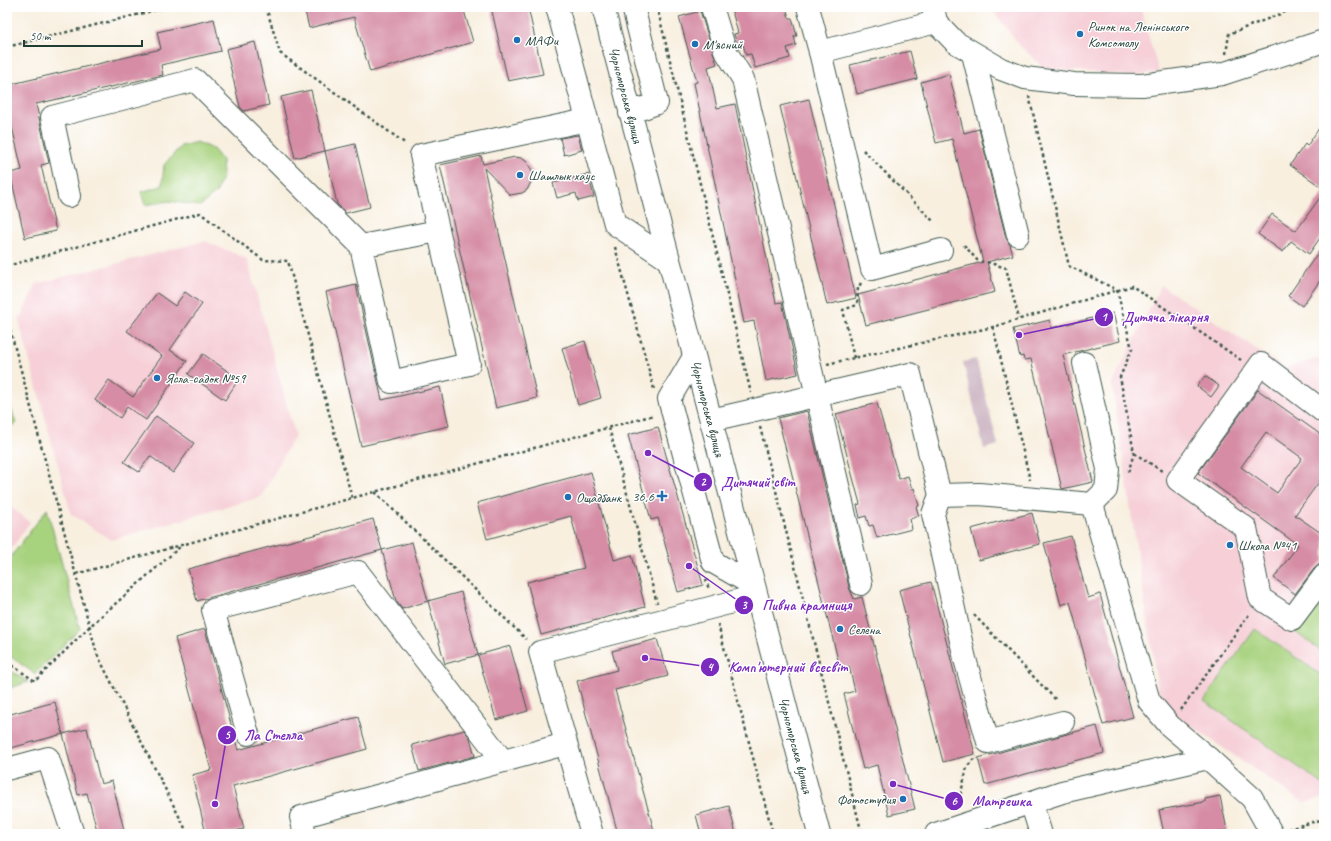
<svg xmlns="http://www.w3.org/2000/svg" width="1331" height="841" font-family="Caveat,sans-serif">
	<rect width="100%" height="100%" fill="#fff"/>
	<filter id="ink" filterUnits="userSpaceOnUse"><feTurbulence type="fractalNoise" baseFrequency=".025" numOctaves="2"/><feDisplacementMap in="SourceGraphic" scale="8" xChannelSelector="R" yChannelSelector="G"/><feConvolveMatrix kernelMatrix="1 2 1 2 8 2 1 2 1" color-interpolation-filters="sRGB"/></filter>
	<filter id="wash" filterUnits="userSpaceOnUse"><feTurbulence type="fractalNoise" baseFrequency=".012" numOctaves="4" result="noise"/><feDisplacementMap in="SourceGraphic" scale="16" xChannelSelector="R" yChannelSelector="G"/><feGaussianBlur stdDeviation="0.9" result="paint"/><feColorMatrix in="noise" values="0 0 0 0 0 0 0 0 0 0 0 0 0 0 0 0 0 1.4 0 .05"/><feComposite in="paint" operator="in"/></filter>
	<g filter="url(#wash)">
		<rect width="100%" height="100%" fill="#f8efdf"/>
		<path fill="#f6cfd7" d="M990,7H1140L1159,72L1136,76L1044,68L1022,48Z
			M205,241L247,259L295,435L261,497L111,540L71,514L19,321L36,284Z
			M1161,285L1284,368L1324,357V798L1304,803L1160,705L1112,385Z
			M7,504L30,522L7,555Z"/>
		<path fill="#d1bdc9" d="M976,359L998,445L984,449L963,362Z"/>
		<path fill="#a7d27e" stroke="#638859" d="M197,142L213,149L222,160L223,175L216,193L200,206L169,201L145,205L141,192L162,186L164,165L181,146Z
			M9,401L16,424L7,427V402Z
			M47,509L80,629L35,674L7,654V562Z
			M1324,592V653L1295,632Z
			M1255,629L1324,677V785L1204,701Z
			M7,668L28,682L7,689Z"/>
		<g id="blocks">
			<path fill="#d58ca4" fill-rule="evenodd" d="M304,7H463L473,42L370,72L354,17L309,28Z
				M491,7H528L543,74L508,81Z
				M731,7H786L789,18H792L797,36H794L796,45L787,48L790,58L755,68L751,54L746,55L743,45L738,47L734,34L738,33Z
				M700,11L717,64L708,67L717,108L735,104L776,303L782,302L798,374L766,381L754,321L744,323L694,83L697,82L679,17Z
				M214,19L221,51L161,65L163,75L36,104L49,163L41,165L56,231L25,238L10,173L22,170L7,105V90L12,84L161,49L157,32Z
				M255,42L269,105L244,111L240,107L226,49Z
				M910,51L917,79L857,94L850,65Z
				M949,74L964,133L979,129L1006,238L1010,245L1013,255L987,262L995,292L866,325L858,295L983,262L952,139L936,143L921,82Z
				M311,90L325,151L295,158L281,97Z
				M809,99L856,298L827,305L780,106Z
				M1324,121V189L1290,165L1305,144L1307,146Z
				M578,135L582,150L564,155L560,138Z
				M355,144L370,207L346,213L337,204L325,151Z
				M481,156L483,164L515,157L521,158L526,161L533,172V178L527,190L522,193L510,195L484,168L537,398L496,408L440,165Z
				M588,174L594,197L578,201L576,193L557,198L553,183Z
				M1324,192V232L1309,254L1291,241L1283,252L1258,234L1272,214L1296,231Z
				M1324,244V275L1302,306L1288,296Z
				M356,285L382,400L440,387L449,426L361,446L326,292Z
				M185,292L202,304L170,350L187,361L146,420L127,407L120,418L95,400L109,380L133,397L162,356L127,331L157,293L175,306Z
				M1113,313L1120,341L1063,355L1093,482L1062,489L1031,359L1024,360L1023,356L1020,357L1013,329L1050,320L1051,328Z
				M585,341L601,398L578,405L562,348Z
				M203,354L239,379L225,400L188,374Z
				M1205,376L1219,386L1211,397L1197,386Z
				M1258,390L1324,437V475L1295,515L1324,535V560L1314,569L1295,594L1274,578L1298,545L1198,473ZM1266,432L1302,458L1277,493L1241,467Z
				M877,403L899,479L908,476L912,489L914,488L919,506L916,507L919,516L910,519L912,529L877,538L873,525L869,526L866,516L860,518L857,505L860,504L836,414Z
				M807,411L849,587L854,599L862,597L915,809L889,815L877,765L863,769L844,694L855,691L849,666L840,668L778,418Z
				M156,416L194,443L173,473L150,456L139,472L124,462Z
				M658,427L703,585L678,592L658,518L651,520L628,435Z
				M591,472L614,560L632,555L645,607L541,635L527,582L584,568L571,516L487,539L477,503Z
				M1032,513L1040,544L979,560L971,529Z
				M373,519L382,550L197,601L188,569Z
				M1071,536L1088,598L1100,594L1133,717L1103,725L1070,602L1061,605L1044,543Z
				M412,542L428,601L402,609L396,601L382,550Z
				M931,582L975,754L943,762L899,590Z
				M461,592L478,655L445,664L428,601Z
				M205,629L238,750L358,717L367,749L233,786L244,829L222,834H206L192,775L211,770L175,638Z
				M657,639L668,676L615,690L655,834H618L577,681L617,670L612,651Z
				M510,646L528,711L496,720L478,655Z
				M55,702L63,734L7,749V715Z
				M1097,726L1104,753L985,785L978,758Z
				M87,728L101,784L112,781L125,834H98L87,793L78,795L63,734Z
				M464,730L470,738L475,756L419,771L412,745Z
				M1220,796L1227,830L1210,834L1208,831L1195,834H1164L1159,810L1205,802V799Z
				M729,806L736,834H701L696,815Z"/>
		</g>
	</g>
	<g filter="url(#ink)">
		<use href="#blocks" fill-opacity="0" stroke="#40584e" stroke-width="1"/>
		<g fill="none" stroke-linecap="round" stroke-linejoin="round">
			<defs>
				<g id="minor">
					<path d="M557,7L615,224L669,260"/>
					<path id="s1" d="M603,7L819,834"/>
					<path d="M712,7L725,50L743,79L861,584"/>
					<path d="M808,7L820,52"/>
					<path d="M933,7L936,22L955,42L1001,69L1025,78L1074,84L1142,85L1222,74L1324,41"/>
					<path d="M936,22L820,52L872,269L941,250"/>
					<path d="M973,54L1018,235"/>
					<path d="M630,113L657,103L633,7"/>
					<path d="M69,196L52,117L195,80L361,246"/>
					<path d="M438,231L361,246L391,382L469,364L421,155L587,120"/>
					<path d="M694,357L669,399L713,562L753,585"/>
					<path d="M1324,412L1261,364L1178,480L1246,528L1260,598L1292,619L1324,576"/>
					<path d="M711,420L910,374L940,495L933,514L965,659L988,742L1063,722"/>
					<path d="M940,495L979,494L1092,504L1106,490L1108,469L1084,363"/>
					<path d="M1092,504L1149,701L1170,726L1208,758"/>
					<path d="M248,734L213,610L358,572L503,761"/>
					<path d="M7,769L48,758L73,834"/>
					<path d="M1031,802L1041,834"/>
					<path d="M305,834L301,817L565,744"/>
					<path d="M592,834L540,652L756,596"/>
					<path d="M936,834L1062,792L1208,758L1252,798L1272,834"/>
				</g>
			</defs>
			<use href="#minor" stroke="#40584e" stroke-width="24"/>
			<path stroke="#40584e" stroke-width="2.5" stroke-dasharray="3 3" stroke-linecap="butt" d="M266,7L280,53L406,144
				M657,7L751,393
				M7,47L168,7
				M1226,54L1229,34L1298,7
				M1029,96L1069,266L1117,290L1132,349L1120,377L1134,453L1128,473
				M863,150L934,222
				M964,245L977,260L983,262
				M615,247L654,389
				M987,262L1006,268L1019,319
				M7,266L200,213L263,260L288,261L352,498
				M7,318L97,654L188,834
				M993,327L1030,480
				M854,358L843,310L857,305L858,288L861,283
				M827,364L993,327L1132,286L1241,360
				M760,427L862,834
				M609,428L657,603
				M1134,453L1162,471
				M375,492L526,639
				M76,574L654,415
				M706,579L709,590
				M974,615L1056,700
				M718,624L773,834
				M7,662L35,681L89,627L181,546
				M1181,710L1250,613
				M958,806L967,767L976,756
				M1288,829L1324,819"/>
			<use href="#minor" stroke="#fff" stroke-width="22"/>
		</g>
	</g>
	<g fill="#1f6fb2" stroke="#fff" stroke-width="1.5">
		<circle cx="1080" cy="34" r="4"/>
		<circle cx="517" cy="40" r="4"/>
		<circle cx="695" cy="44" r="4"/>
		<circle cx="520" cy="175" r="4"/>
		<circle cx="157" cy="378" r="4"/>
		<path d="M660 490h4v4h4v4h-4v4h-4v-4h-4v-4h4z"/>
		<circle cx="568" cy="497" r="4"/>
		<circle cx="1230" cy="545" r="4"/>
		<circle cx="840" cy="629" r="4"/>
		<circle cx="903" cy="799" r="4"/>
	</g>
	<g text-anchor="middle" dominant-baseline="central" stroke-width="3" stroke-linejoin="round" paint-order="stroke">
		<g font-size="14" fill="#1f3d34" stroke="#fff" text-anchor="start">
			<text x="1088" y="26">Ринок на Ленінського<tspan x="1088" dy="16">Комсомолу</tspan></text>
			<text x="525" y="40">МАФи</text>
			<text x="703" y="44">М'ясний</text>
			<text x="528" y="175">Шашлык хаус</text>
			<text x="165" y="378">Ясла-садок №59</text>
			<text x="654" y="496" text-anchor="end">36,6</text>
			<text x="576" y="497">Ощадбанк</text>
			<text x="1238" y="545">Школа №41</text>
			<text x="848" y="629">Селена</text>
			<text x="895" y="799" text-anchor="end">Фотостудия</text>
		</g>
		<g font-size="14" fill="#1f3d34" stroke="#fff">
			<text stroke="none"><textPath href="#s1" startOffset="91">Чорноморська вулиця</textPath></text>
			<text stroke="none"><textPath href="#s1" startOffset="415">Чорноморська вулиця</textPath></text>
			<text stroke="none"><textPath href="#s1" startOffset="763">Чорноморська вулиця</textPath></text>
		</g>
	</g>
	<path fill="none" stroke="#7b2cbf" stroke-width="1.5" d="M1019 335L1104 317M648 453L703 482M689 566L744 605M645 658L710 667M215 804L227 735M893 784L954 801"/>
	<g fill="#7b2cbf" stroke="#fff" stroke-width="1.5">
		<circle cx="1019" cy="335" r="4"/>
		<circle cx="648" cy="453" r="4"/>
		<circle cx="689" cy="566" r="4"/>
		<circle cx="645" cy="658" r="4"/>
		<circle cx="215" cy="804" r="4"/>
		<circle cx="893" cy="784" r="4"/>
		<circle cx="1104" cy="317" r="10"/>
		<circle cx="703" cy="482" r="10"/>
		<circle cx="744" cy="605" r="10"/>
		<circle cx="710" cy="667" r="10"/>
		<circle cx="227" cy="735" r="10"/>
		<circle cx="954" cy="801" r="10"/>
	</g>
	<g font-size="12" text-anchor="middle" font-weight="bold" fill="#fff">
		<text x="1104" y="321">1</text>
		<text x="703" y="486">2</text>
		<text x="744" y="609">3</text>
		<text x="710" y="671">4</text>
		<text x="227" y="739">5</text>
		<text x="954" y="805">6</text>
	</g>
	<g font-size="15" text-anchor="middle" font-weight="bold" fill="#7b2cbf" stroke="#fff" stroke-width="3" stroke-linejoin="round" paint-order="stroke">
		<text x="1165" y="322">Дитяча лікарня</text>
		<text x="758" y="487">Дитячий світ</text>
		<text x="807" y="610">Пивна крамниця</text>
		<text x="788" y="672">Комп'ютерний всесвіт</text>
		<text x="273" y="740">Ла Стелла</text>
		<text x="1002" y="806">Матрешка</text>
	</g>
	<rect width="1331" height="841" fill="none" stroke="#fff" stroke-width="24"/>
	<path d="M24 40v6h118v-6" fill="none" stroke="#1f3d34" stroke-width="2"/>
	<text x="30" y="40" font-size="12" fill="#1f3d34" stroke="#ffffff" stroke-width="3" paint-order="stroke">50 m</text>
</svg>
